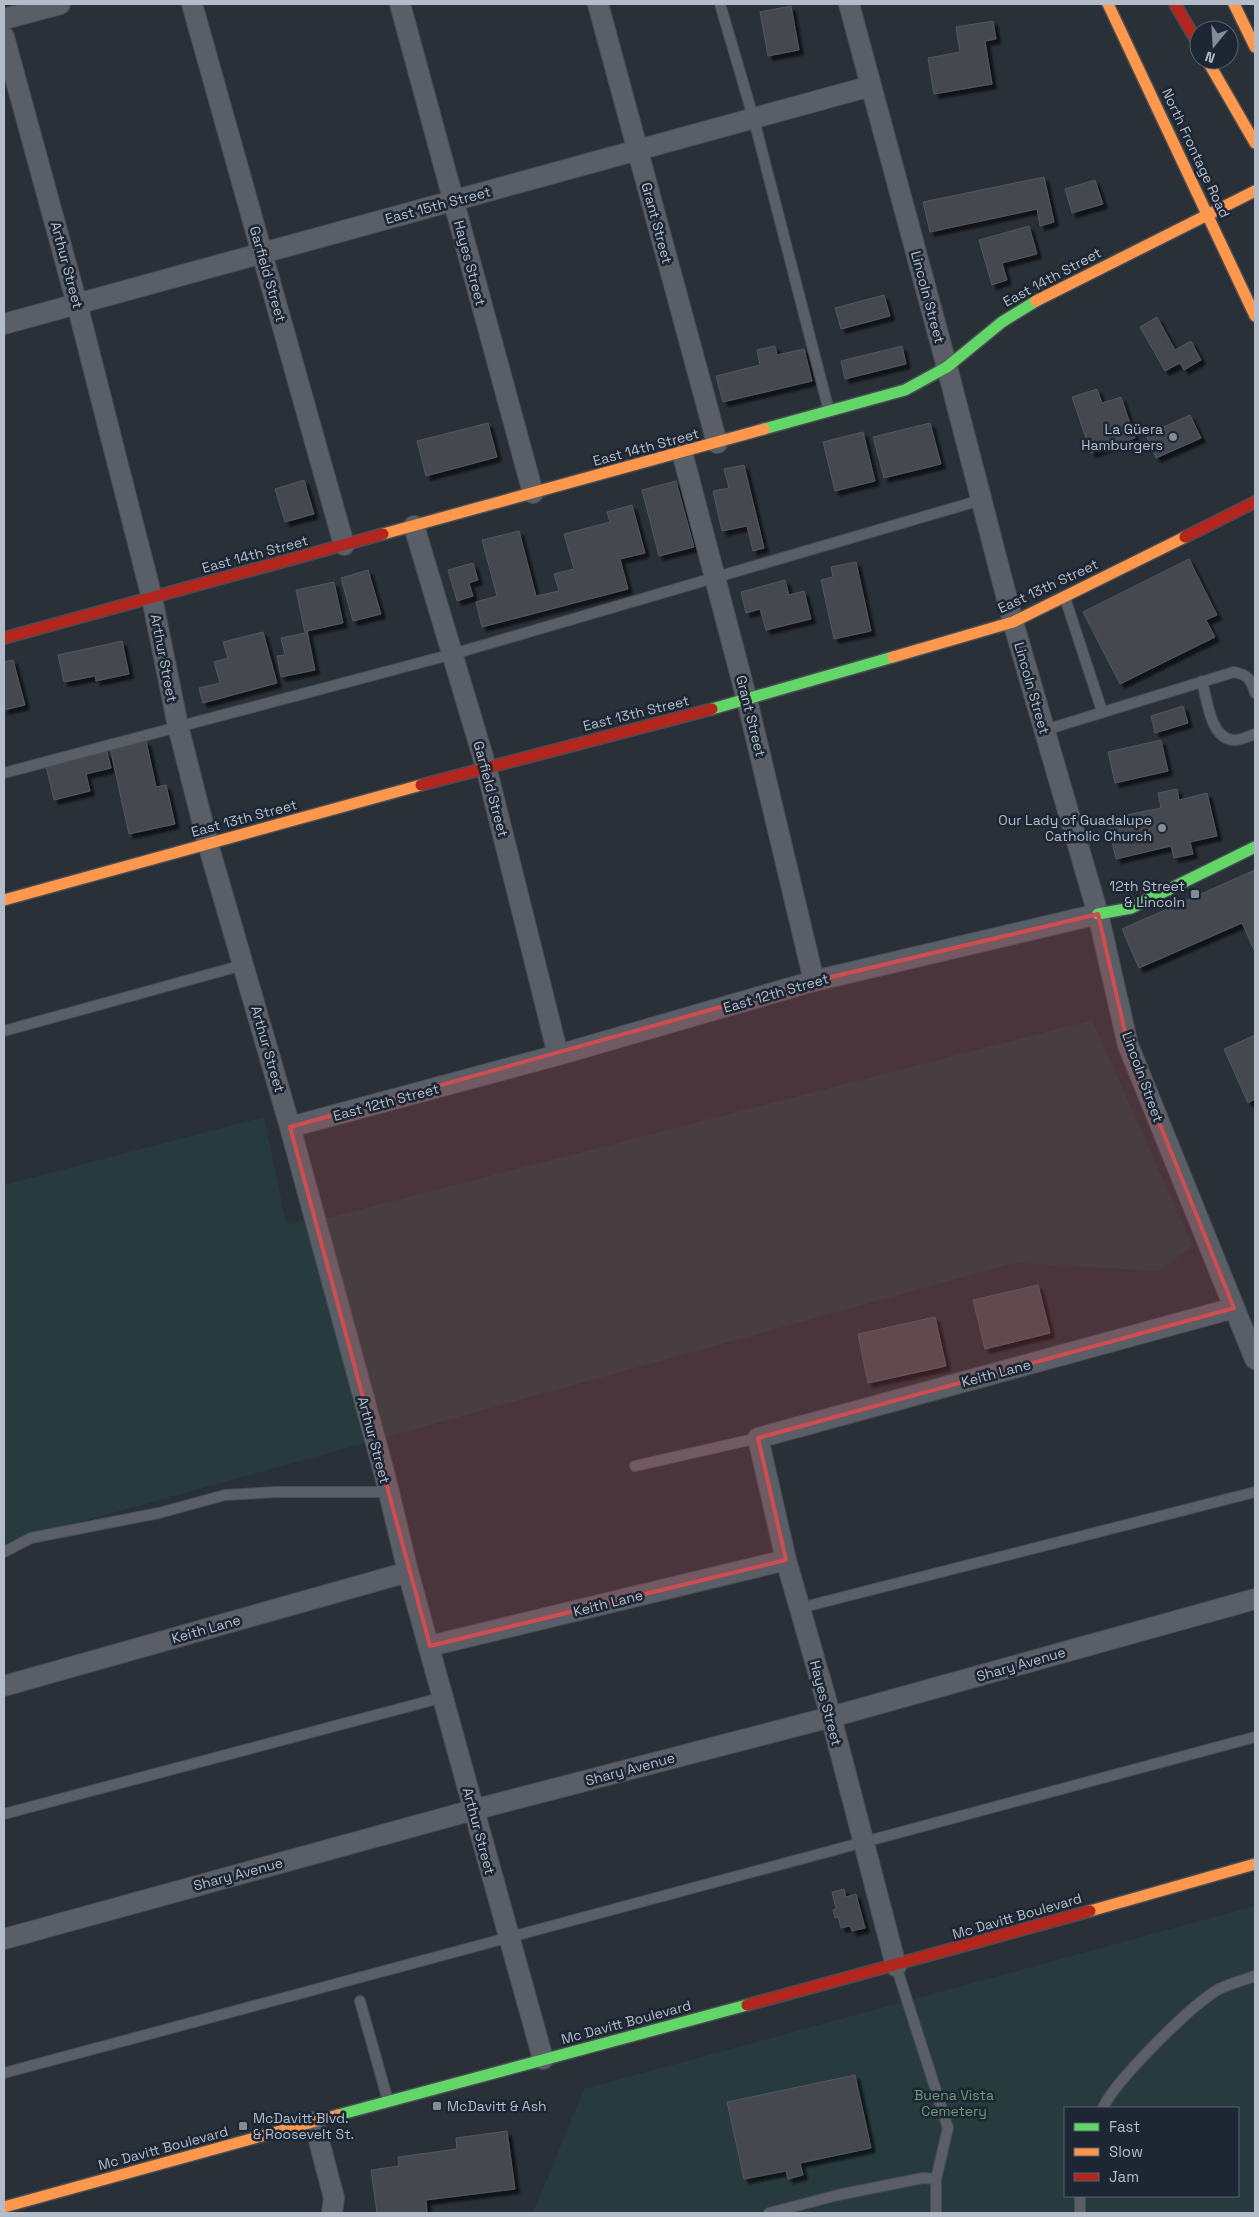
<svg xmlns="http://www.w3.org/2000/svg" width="1259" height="2217" font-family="'Space Grotesk',sans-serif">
	<defs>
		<filter id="shadow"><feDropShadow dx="4.5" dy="4.5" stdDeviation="1" flood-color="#0009"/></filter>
	</defs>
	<rect width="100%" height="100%" fill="#2a3038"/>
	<path fill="#273a3e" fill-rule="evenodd" d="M1092,1020L1193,1246L1159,1271L1014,1263L4,1543V1185L264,1117L286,1223L331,1217Z
		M1255,1906V2213H533L584,2089ZM1065,2108H1238V2196H1065Z"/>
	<path fill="#444950" stroke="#52575f" filter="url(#shadow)" d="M791,6L799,50L768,56L760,12Z
		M993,21L996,39L985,41L992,84L934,94L928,58L960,52L956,27Z
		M1044,177L1054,222L1040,226L1037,209L930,232L923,202Z
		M1095,180L1103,204L1072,213L1065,189Z
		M1029,226L1037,254L1002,263L1007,280L992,285L979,240Z
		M884,295L890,316L841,329L835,308Z
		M1157,317L1175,350L1191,341L1201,360L1184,370L1180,363L1165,371L1140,327Z
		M775,346L777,355L804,349L812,381L723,402L716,376L760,365L757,350Z
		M902,346L906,364L845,379L841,361Z
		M1097,389L1102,403L1121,397L1135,438L1091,453L1072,397Z
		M1190,415L1201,438L1156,458L1146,435Z
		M488,423L497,457L426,476L417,441Z
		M930,423L941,464L884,478L873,437Z
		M863,432L875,481L835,491L823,442Z
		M744,465L764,548L753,551L747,526L722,531L713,491L729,488L724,469Z
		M304,480L314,514L285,522L275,489Z
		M676,481L694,547L659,556L642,490Z
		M632,505L645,553L620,559L628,589L482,627L476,602L497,596L482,540L519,531L536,596L559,591L554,574L574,569L564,534L610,522L607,512Z
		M1189,559L1217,615L1206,620L1215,637L1120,684L1083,612Z
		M856,562L871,631L834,639L821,580L833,577L831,567Z
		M473,563L478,580L469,583L473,596L457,601L448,570Z
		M368,570L381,614L353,621L341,578Z
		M785,580L789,595L804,591L811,619L766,630L760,609L746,613L741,592Z
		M334,582L343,623L307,631L315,670L281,677L277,656L285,655L281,638L305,633L296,590Z
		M263,632L277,683L203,703L199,688L220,683L214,662L228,658L223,642Z
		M122,641L129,674L96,681L95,676L64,682L58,655Z
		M13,660L25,705L4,710V662Z
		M1183,706L1188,723L1155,733L1151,716Z
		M1161,740L1168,771L1115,783L1108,752Z
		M146,741L156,787L166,785L175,824L129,834L110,748Z
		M107,752L111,768L86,774L90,791L54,800L46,766Z
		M1177,789L1179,800L1207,793L1217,836L1190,842L1193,854L1174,858L1171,846L1116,859L1107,819L1161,808L1158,793Z
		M1255,870V952L1242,923L1139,968L1122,929Z
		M1255,1035V1099L1248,1103L1224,1049Z
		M1038,1285L1050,1333L985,1349L973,1300Z
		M935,1317L946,1366L868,1383L858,1334Z
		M844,1889L846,1897L856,1894L865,1928L852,1931L850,1926L841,1928L838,1917L835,1918L833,1910L836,1909L832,1892Z
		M855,2075L871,2148L800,2163L803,2175L788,2179L786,2171L744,2179L727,2102Z
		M507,2131L515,2189L426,2200L427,2213H377L371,2170L399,2166L398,2157L457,2149L456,2138Z"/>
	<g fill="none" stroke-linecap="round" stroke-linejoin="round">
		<defs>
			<path id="lane" d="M720,4L754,120L829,411
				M1065,598L1102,711
				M1202,681C1207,699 1210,738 1233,740C1239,741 1249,736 1255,734
				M1045,730L1234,672C1248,675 1251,679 1255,693
				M4,773L453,654L981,500
				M4,1031L243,965
				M635,1466L758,1438
				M4,1552L31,1538L159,1513L225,1495L276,1492H388
				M800,1608L1255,1492
				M4,1814L444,1697
				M896,1966L948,2128L936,2179V2213
				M360,2001L388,2101
				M4,2073L1255,1737
				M1103,2108C1114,2082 1193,2003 1219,1989C1230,1984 1243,1980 1255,1976
				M1080,2196V2213
				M769,2213L838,2195L923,2178L936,2179"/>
			<path id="street" d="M192,4L344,545
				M400,4L533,493
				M598,4L717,443
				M849,4L947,367L1013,622L1098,914L1128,1045L1255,1359
				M4,19L60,4
				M4,37L77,304L152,598L178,726L208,844L290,1127L385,1476L408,1572L543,2059
				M4,324L871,86
				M682,452L747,700L814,981
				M414,526L486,767L558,1055
				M290,1127L558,1055L814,981L1098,914
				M430,1646L786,1560
				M4,1686L408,1572
				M4,1939L473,1810L831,1717L1255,1599
				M896,1966L831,1717L786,1560L758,1438L1234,1308
				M314,2122L334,2198L332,2213"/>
			<path id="fast" d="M764,429L905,390L947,367L1002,322L1036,301
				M712,709L893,657
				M1098,914L1131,908L1255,847
				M338,2115L747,2005"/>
			<path id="slow" d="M1108,4L1255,316
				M1234,4L1255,47
				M1207,60L1255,143
				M1036,301L1255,191
				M383,534L764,429
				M893,657L1013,622L1185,537
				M4,900L421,785
				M1090,1911L1255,1864
				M4,2207L338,2115"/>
			<path id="jam" d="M1175,4L1199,45
				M1185,537L1255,502
				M4,638L383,534
				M421,785L712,709
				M747,2005L1090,1911"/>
		</defs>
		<use href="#lane" stroke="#484c53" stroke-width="12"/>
		<use href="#street" stroke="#484c53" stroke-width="22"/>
		<use href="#fast" stroke="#484c53" stroke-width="14"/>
		<use href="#slow" stroke="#484c53" stroke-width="14"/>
		<use href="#jam" stroke="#484c53" stroke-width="14"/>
		<use href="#lane" stroke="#5a5e66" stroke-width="10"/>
		<use href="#street" stroke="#5a5e66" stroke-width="20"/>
		<use href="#fast" stroke="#63d668" stroke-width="11"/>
		<use href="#slow" stroke="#ff974d" stroke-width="11"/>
		<use href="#jam" stroke="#b3261e" stroke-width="11"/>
	</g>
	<path fill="#ce4d50" fill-opacity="0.2" stroke="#ce4d50" stroke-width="4" stroke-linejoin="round" d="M1098,914L1128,1045L1234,1308L758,1438L786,1560L430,1646L290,1127L814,981Z"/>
	<g fill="#848b96" stroke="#1d2633" stroke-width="2">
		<circle cx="1173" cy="437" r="5"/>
		<circle cx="1162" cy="828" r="5"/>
		<rect x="1190" y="889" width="10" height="10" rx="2.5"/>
		<rect x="432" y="2101" width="10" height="10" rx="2.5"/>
		<rect x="238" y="2121" width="10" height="10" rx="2.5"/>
	</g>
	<g text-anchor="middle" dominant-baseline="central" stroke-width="5" stroke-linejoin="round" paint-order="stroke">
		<g font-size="14" fill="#b4bcc9" stroke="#1d2633">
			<text transform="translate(1196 153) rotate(65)">North Frontage Road</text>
			<text transform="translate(438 205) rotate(-15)">East 15th Street</text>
			<text transform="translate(657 223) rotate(75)">Grant Street</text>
			<text transform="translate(470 263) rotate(75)">Hayes Street</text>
			<text transform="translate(67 265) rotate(75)">Arthur Street</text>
			<text transform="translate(268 274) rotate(74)">Garfield Street</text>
			<text transform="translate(1052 277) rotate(-28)">East 14th Street</text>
			<text transform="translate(928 297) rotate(75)">Lincoln Street</text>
			<text transform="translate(646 447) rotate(-15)">East 14th Street</text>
			<text transform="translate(255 554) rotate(-15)">East 14th Street</text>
			<text transform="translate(1048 586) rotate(-25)">East 13th Street</text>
			<text transform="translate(164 658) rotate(79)">Arthur Street</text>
			<text transform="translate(1032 688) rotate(74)">Lincoln Street</text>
			<text transform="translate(636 713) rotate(-14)">East 13th Street</text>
			<text transform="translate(751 716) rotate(76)">Grant Street</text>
			<text transform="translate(491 789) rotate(75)">Garfield Street</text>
			<text transform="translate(244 818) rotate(-15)">East 13th Street</text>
			<text transform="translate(776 993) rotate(-16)">East 12th Street</text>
			<text transform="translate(268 1049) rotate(74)">Arthur Street</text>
			<text transform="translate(1143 1077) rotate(70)">Lincoln Street</text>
			<text transform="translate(386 1102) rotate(-15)">East 12th Street</text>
			<text transform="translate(996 1373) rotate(-15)">Keith Lane</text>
			<text transform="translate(374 1440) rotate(75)">Arthur Street</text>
			<text transform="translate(608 1603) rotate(-14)">Keith Lane</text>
			<text transform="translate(206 1629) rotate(-16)">Keith Lane</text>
			<text transform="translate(1021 1664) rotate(-16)">Shary Avenue</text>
			<text transform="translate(826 1703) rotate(75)">Hayes Street</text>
			<text transform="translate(630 1769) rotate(-15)">Shary Avenue</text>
			<text transform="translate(479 1831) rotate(75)">Arthur Street</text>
			<text transform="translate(238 1874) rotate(-15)">Shary Avenue</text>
			<text transform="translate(1017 1916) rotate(-16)">Mc Davitt Boulevard</text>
			<text transform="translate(626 2022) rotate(-15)">Mc Davitt Boulevard</text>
			<text transform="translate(163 2148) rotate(-15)">Mc Davitt Boulevard</text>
		</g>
		<g font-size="14" fill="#b4bcc9" stroke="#1d2633" text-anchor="end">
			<text x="1163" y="429">La Güera<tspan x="1163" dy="16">Hamburgers</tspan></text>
			<text x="1152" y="820">Our Lady of Guadalupe<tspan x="1152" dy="16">Catholic Church</tspan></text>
			<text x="1185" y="886">12th Street<tspan x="1185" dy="16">&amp; Lincoln</tspan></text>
			<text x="447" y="2106" text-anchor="start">McDavitt &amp; Ash</text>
			<text x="253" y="2118" text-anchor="start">McDavitt Blvd.<tspan x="253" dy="16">&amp; Roosevelt St.</tspan></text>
		</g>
		<g font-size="14" fill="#6b9a76" stroke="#1d2633">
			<text x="954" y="2095">Buena Vista<tspan x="954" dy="16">Cemetery</tspan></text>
		</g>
	</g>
	<rect width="1259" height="2217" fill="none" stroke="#b4bcc9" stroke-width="10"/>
	<rect x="1064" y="2107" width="175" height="90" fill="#1d2633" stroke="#59626f"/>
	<rect x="1074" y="2123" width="25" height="8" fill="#63d668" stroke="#59626f"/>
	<text x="1109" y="2132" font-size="15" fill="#b4bcc9">Fast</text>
	<rect x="1074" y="2148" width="25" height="8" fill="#ff974d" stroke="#59626f"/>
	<text x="1109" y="2157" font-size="15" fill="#b4bcc9">Slow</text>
	<rect x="1074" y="2173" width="25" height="8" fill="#b3261e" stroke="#59626f"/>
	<text x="1109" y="2182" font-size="15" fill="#b4bcc9">Jam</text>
	<g transform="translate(1214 45) rotate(198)"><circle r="24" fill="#1d2633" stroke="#59626f"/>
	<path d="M0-4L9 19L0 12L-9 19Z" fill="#848b96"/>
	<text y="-8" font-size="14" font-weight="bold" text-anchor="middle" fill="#b4bcc9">N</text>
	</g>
</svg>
